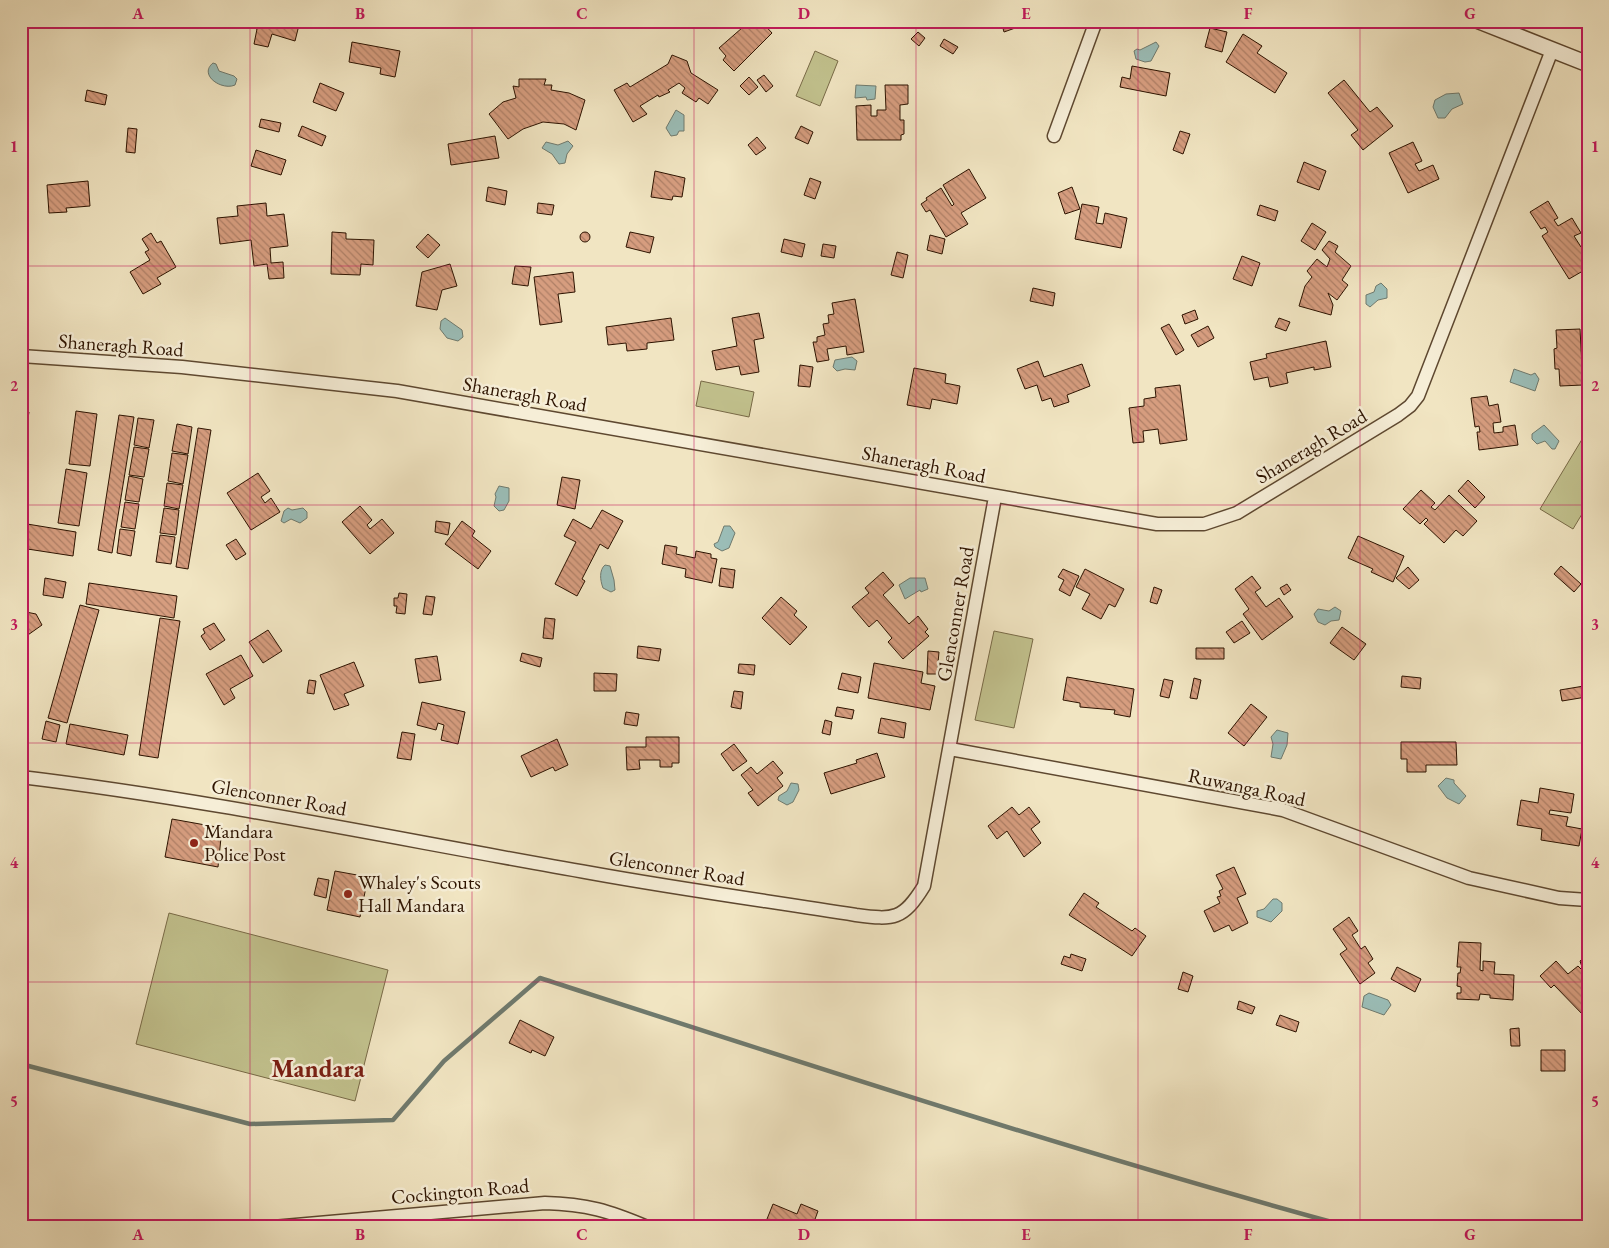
<svg xmlns="http://www.w3.org/2000/svg" width="1609" height="1248" font-family="'EB Garamond',serif">
	<defs>
		<pattern id="building-back-hatch" width="6" height="6" patternUnits="userSpaceOnUse" patternTransform="scale(1.25)"><rect width="6" height="6" fill="#d69d7f"/><path d="M-1 5l2 2M0 0l6 6M5-1l2 2" fill="none" stroke="#ae7f66"/></pattern>
	</defs>
	<rect width="100%" height="100%" fill="#f1e5c2"/>
	<filter id="stains"><feTurbulence type="fractalNoise" baseFrequency=".004" numOctaves="4"/><feColorMatrix values="0 0 0 0 .2 0 0 0 0 .09 0 0 0 0 .02 0 0 0 .5 -.17"/></filter>
	<radialGradient id="worn" r=".72"><stop offset=".6" stop-color="#630" stop-opacity="0"/><stop offset="1" stop-color="#630" stop-opacity=".3"/></radialGradient>
	<path fill="#c2c28e" stroke="#786a47" d="M815,51L838,61L820,106L796,96Z
		M701,381L754,392L749,417L696,406Z
		M1587,431L1588,504L1573,529L1540,509Z
		M994,631L1033,639L1014,728L975,720Z
		M169,913L388,970L355,1101L136,1044Z"/>
	<path fill="#9bbeb8" stroke="#6f7a6e" d="M1156,42L1159,46L1151,61L1145,62L1136,59L1134,51L1137,49L1140,50Z
		M213,63L216,64L219,71L234,76L237,79L235,85C222,91 198,75 213,63Z
		M856,85L876,86L875,99L867,100L866,97L855,98Z
		M1459,93L1463,104L1452,109L1445,118H1438L1433,107L1435,100L1446,94Z
		M676,110L684,115V131H679L677,135L671,136L666,128Z
		M568,141L573,146L567,154L565,163L559,164L552,154L542,148L546,142L558,145Z
		M1381,283L1387,289V298L1378,300L1370,307L1366,304V295L1374,292L1376,286Z
		M445,318L462,330L463,337L458,341L447,338L440,329L441,321Z
		M852,357L857,361L855,370L845,369L837,371L833,367L835,360Z
		M1514,369L1531,375L1535,373L1539,379L1535,391L1510,382Z
		M1544,425L1559,441L1555,449H1552L1545,441L1537,444L1532,439V434Z
		M499,486L509,488V501L504,510L499,511L494,506L496,497L495,494Z
		M288,508L292,510L303,508L307,512V518L300,523L291,519L284,523L281,521L284,511Z
		M724,526H730L735,533L729,548L722,551L715,547L714,544L718,542Z
		M605,565L610,566L614,580L615,590L611,592L603,588C600,580 599,570 605,565Z
		M910,578H925L928,589L921,592L920,590L905,599L899,585Z
		M1335,607L1341,611L1339,620L1331,621L1325,625L1318,622L1314,614L1318,609L1329,611Z
		M1277,730L1288,733L1287,745L1281,759L1271,757L1273,744L1271,737Z
		M1446,778L1454,780V783L1466,796L1459,804L1447,798L1438,786Z
		M791,783L798,784L799,790L793,802L787,805L778,800L779,796L787,791Z
		M1273,899H1277L1282,903V911L1271,922L1257,917V911L1264,909Z
		M1369,993L1388,1000L1391,1005L1384,1015L1362,1007L1364,996Z"/>
	<g fill="none" stroke-linecap="round" stroke-linejoin="round">
		<path stroke="#6f7a6e" stroke-width="4.5" d="M21,1064L250,1124L393,1120L444,1061L540,978C809,1065 1078,1153 1350,1227"/>
	</g>
	<path fill="url(#building-back-hatch)" stroke="#2d1300" d="M233,21H300L295,41L272,34L268,47L254,44L257,29Z
		M750,21H761L772,33L734,71L723,60L726,56L719,48Z
		M1001,21H1016L1018,27L1004,32Z
		M1210,28L1227,32L1222,52L1205,47Z
		M918,32L925,38L919,46L911,39Z
		M1243,34L1262,46L1257,53L1287,73L1275,93L1226,62Z
		M944,39L958,47L953,54L940,46Z
		M352,42L400,51L395,77L380,74L381,68L349,62Z
		M672,55L687,61L691,73L718,90L708,104L699,98L696,102L682,93L685,88L679,83L668,90L670,92L659,97L658,95L640,106L647,114L633,122L614,90L627,83L630,87L668,64Z
		M1132,66L1170,73L1166,96L1120,87L1122,77L1130,79Z
		M764,75L773,86L766,92L757,80Z
		M749,77L758,87L749,95L740,86Z
		M519,79H546L544,85H552L551,90L569,93L585,100L576,130L564,124L543,122L523,129L508,139L489,114L503,102L516,98L513,86L519,87Z
		M1344,80L1370,112L1377,107L1393,126L1363,150L1351,135L1358,130L1328,93Z
		M320,83L344,93L336,111L313,102Z
		M885,85H908V104L900,105V120H904V134L901,135V140H857L856,106L871,105V116H877V110H886Z
		M87,90L107,95L105,105L85,101Z
		M261,119L281,123L279,132L259,127Z
		M302,126L326,136L322,146L298,136Z
		M801,126L813,132L808,144L795,138Z
		M128,128L137,129L135,153L126,152Z
		M1180,131L1190,134L1183,154L1173,150Z
		M495,136L499,158L451,165L448,144Z
		M757,137L766,148L756,155L748,145Z
		M1413,142L1422,161L1415,164L1419,171L1433,165L1439,179L1408,193L1389,153Z
		M256,150L286,160L281,175L251,166Z
		M1304,162L1326,171L1319,190L1297,182Z
		M969,169L986,198L961,213L968,224L946,237L930,210L926,212L921,204L927,200L926,198L941,188L952,206L954,204L943,185Z
		M655,171L685,178L682,197L673,196L672,200L651,197Z
		M810,178L821,182L815,199L804,195Z
		M88,181L90,206L66,208L67,212L49,213L47,185Z
		M488,187L507,191L505,205L486,201Z
		M1072,187L1080,209L1065,214L1058,193Z
		M1548,201L1558,218L1554,220L1558,226L1572,218L1581,233L1574,236L1581,247L1588,243V256L1585,257L1588,268L1569,279L1542,236L1548,232L1545,227L1541,229L1530,212Z
		M266,203L267,216L284,214L288,246L270,248L271,263L283,262L284,278L269,279L267,264L254,266L251,240L220,244L217,218L238,216L237,206Z
		M538,203L554,205L552,215L537,213Z
		M1082,204L1099,207L1096,223L1103,224L1105,213L1127,218L1121,248L1075,239Z
		M1260,205L1278,211L1275,221L1257,215Z
		M1312,223L1326,232L1315,250L1301,241Z
		M332,232L346,233V239L374,240L373,265L361,264L360,275L331,274Z
		M630,232L654,237L650,253L626,247Z
		M580 237a5 5 0 1 1 10 0a5 5 0 1 1-10 0Z
		M151,233L157,243L161,241L176,267L157,278L161,284L143,294L130,272L150,260L145,252L149,250L142,239Z
		M428,234L440,245L428,258L416,247Z
		M930,235L945,239L942,254L927,250Z
		M784,239L805,244L802,257L781,252Z
		M1329,241L1338,246L1335,252L1351,266L1342,280L1348,285L1337,300L1328,293L1333,305L1331,315L1299,306L1305,286L1312,277L1307,271L1317,259L1327,267L1330,259L1322,250Z
		M823,244L836,246L834,258L821,256Z
		M897,252L908,255L903,278L891,275Z
		M1242,256L1260,263L1252,286L1233,279Z
		M450,264L457,286L442,290L437,310L416,306L422,272Z
		M515,266L531,267L528,286L512,284Z
		M573,272L575,292L558,294L562,322L540,325L534,277Z
		M1033,288L1055,293L1053,306L1030,301Z
		M855,299L864,352L847,355L846,346L827,349L829,360L817,362L813,342H817V337L825,335L823,324L829,323L828,315L834,314L832,303Z
		M1195,310L1198,319L1185,324L1182,315Z
		M759,313L764,338L754,340L759,372L741,375L739,366L716,370L712,351L737,346L732,318Z
		M671,318L674,340L647,343V349L627,351L626,343L608,345L606,327Z
		M1279,318L1290,322L1286,331L1275,327Z
		M1169,324L1184,350L1176,355L1161,328Z
		M1208,326L1214,338L1198,347L1191,335Z
		M1580,329L1583,385L1560,386L1559,369H1555L1554,349L1557,348L1556,330Z
		M1326,341L1331,367L1314,370V367L1286,373L1288,383L1270,387L1268,377L1254,380L1250,362L1267,358L1266,354Z
		M1038,361L1044,377L1082,364L1090,386L1067,395L1069,402L1054,407L1051,398L1042,401L1037,385L1025,389L1017,369Z
		M800,365L813,367L810,387L798,386Z
		M914,368L946,374L945,383L960,386L957,404L932,399L930,409L907,405Z
		M1180,385L1187,440L1160,444L1158,429L1143,431L1144,442L1133,443L1129,408L1144,406V399L1156,397L1155,388Z
		M1487,396L1489,406L1498,404L1501,422L1493,423L1494,433L1503,432V427L1515,425L1518,445L1479,450L1477,432H1480L1479,426L1475,427L1471,398Z
		M21,411L29,412L21,460Z
		M76,411L97,414L90,466L69,464Z
		M119,415L134,417L112,553L98,550Z
		M138,418L154,420L149,448L134,445Z
		M177,424L192,427L188,454L172,451Z
		M198,428L211,430L188,569L176,567Z
		M134,447L149,449L144,477L129,475Z
		M172,453L188,455L183,484L168,481Z
		M66,469L87,473L79,526L58,523Z
		M258,473L270,491L261,497L265,503L271,498L280,512L251,530L227,493Z
		M129,476L143,479L139,502L125,500Z
		M562,477L580,480L575,509L557,505Z
		M1468,480L1485,497L1475,508L1458,491Z
		M167,483L183,485L179,509L164,506Z
		M1421,490L1435,503L1431,507L1435,510L1449,495L1477,521L1463,536L1456,530L1444,543L1424,524L1428,520L1426,518L1420,524L1403,509Z
		M125,502L139,504L135,529L121,527Z
		M360,506L372,520L367,525L370,529L382,519L394,533L370,554L342,522Z
		M164,508L179,510L176,535L160,533Z
		M602,510L623,521L608,549L600,544L582,579L585,581L577,596L555,584L576,542L564,536L573,519L591,529Z
		M436,521L450,523L448,535L435,532Z
		M462,521L475,531L472,536L491,551L478,569L445,544Z
		M21,523L76,532L73,556L21,548Z
		M120,529L135,531L131,556L117,553Z
		M160,535L175,537L171,564L156,562Z
		M1358,536L1404,556L1393,582L1371,572L1373,569L1348,558Z
		M236,539L246,554L236,560L226,545Z
		M665,545L677,547L676,554L695,558L696,551L711,554V558L717,559L712,583L685,577L686,569L662,564Z
		M1561,566L1581,584L1574,592L1554,574Z
		M1408,567L1419,580L1409,589L1396,578Z
		M721,568L735,570L733,588L719,586Z
		M1063,569L1079,576L1070,596L1059,590L1064,580L1058,577Z
		M1085,569L1124,589L1115,607L1109,604L1101,619L1082,609L1090,594L1076,587Z
		M883,572L894,585L883,595L909,624L918,616L928,629L925,632L929,636L903,659L888,642L892,638L877,620L869,627L852,607L869,593L865,588Z
		M1252,576L1261,588L1255,592L1266,607L1279,598L1293,617L1262,640L1243,614L1249,609L1235,589Z
		M45,578L66,582L63,598L43,595Z
		M89,583L177,596L174,618L86,604Z
		M1287,584L1291,590L1284,595L1280,588Z
		M1154,587L1162,590L1157,604L1150,602Z
		M399,593L407,594L405,614L396,613L397,606H394V598H398Z
		M426,596L435,597L432,615L423,614Z
		M781,597L797,611L794,615L807,627L790,645L762,618Z
		M80,605L99,610L67,723L48,718Z
		M21,611L36,614L42,625L25,637L24,646H21Z
		M160,618L180,621L158,758L139,755Z
		M545,618L555,619L553,639L543,638Z
		M1242,621L1250,633L1234,643L1226,632Z
		M214,623L225,640L210,650L201,636L205,633L203,629Z
		M1342,627L1366,644L1354,660L1330,643Z
		M268,630L282,651L263,663L249,642Z
		M638,646L661,649L659,661L637,658Z
		M1196,648H1224V659H1196Z
		M928,651L939,652L937,674H927Z
		M522,653L542,658L540,667L520,661Z
		M241,655L253,676L230,689L235,698L224,705L206,674Z
		M437,656L441,680L419,683L415,659Z
		M354,662L364,686L344,694L349,705L334,710L320,675Z
		M874,663L923,672L921,683L935,686L930,710L868,698Z
		M739,664L755,665L754,675L738,673Z
		M594,673L617,674L616,691H594Z
		M842,673L861,677L858,693L838,689Z
		M1402,676L1421,678L1420,689L1401,687Z
		M1067,677L1134,689L1130,717L1114,714L1115,710L1080,707V703L1063,700Z
		M1194,678L1201,680L1197,699L1190,698Z
		M1164,679L1173,681L1169,698L1160,696Z
		M309,680L316,681L314,694L307,693Z
		M1584,686L1586,697L1562,701L1560,690Z
		M734,691L743,692L741,709L731,707Z
		M422,702L465,712L458,744L441,740L444,725L438,723L436,730L417,725Z
		M1251,704L1267,717L1244,746L1228,733Z
		M837,707L854,710L852,719L835,716Z
		M626,712L639,714L637,726L624,724Z
		M881,718L906,723L904,738L878,733Z
		M825,720L832,722L830,735L822,733Z
		M46,721L60,725L56,742L42,739Z
		M70,724L128,735L124,755L66,744Z
		M402,732L415,734L411,760L397,758Z
		M646,737H679V763H672V767H660V760H639L640,769L627,770L626,747H646Z
		M557,739L568,765L555,771L553,767L531,777L521,756Z
		M1401,742H1456L1457,765H1426V772H1407V759H1401Z
		M734,744L747,761L733,771L721,754Z
		M877,753L885,777L831,794L824,773L857,763L856,760Z
		M773,761L783,773L777,778L783,786L758,806L748,793L753,790L741,775L751,767L757,774Z
		M1540,788L1574,794L1571,813L1550,810L1549,814L1568,817L1566,826L1582,829L1579,846L1541,840L1542,829L1517,825L1521,800L1538,803Z
		M1012,807L1019,815L1029,807L1040,822L1031,829L1041,843L1024,857L1007,831L997,839L988,826Z
		M172,819L222,828L218,867L165,857Z
		M1234,867L1246,894L1237,898L1248,923L1232,931L1229,925L1214,932L1204,911L1220,903L1217,897L1221,896L1219,891L1223,889L1216,875Z
		M335,871L368,877L360,917L327,910Z
		M318,878L329,880L326,898L314,895Z
		M1084,893L1099,903L1096,907L1132,931L1135,928L1146,936L1132,956L1069,915Z
		M1349,917L1358,931L1352,935L1361,949L1365,946L1373,959L1368,963L1375,973L1360,984L1340,954L1347,949L1333,929Z
		M1459,942L1481,943L1480,970L1483,971V961L1495,962L1494,974L1514,975L1513,1000L1490,998V995L1480,994L1479,1000L1457,999V993H1461V987L1457,986L1458,973H1460L1461,967H1457Z
		M1071,954L1086,959L1082,971L1061,964L1064,956L1070,958Z
		M1586,956H1588L1586,1018L1554,985L1551,988L1540,976L1556,961L1568,974L1578,966L1581,969L1582,967L1580,961Z
		M1397,967L1421,979L1415,992L1391,979Z
		M1183,972L1193,976L1188,992L1178,989Z
		M1239,1001L1255,1007L1252,1014L1237,1009Z
		M1280,1015L1299,1022L1296,1032L1276,1025Z
		M520,1020L554,1037L545,1056L532,1050L531,1053L509,1043Z
		M1519,1028L1520,1046H1511L1510,1029Z
		M1541,1050H1565V1071H1541Z
		M773,1204L797,1214L801,1204L818,1211L814,1222L817,1223L815,1227H773L765,1224Z"/>
	<g fill="none" stroke-linecap="round" stroke-linejoin="round">
		<defs>
			<path id="minor" d="M1054,136L1096,21
				M21,356L182,367L397,391L1157,524H1204L1237,513L1398,415L1410,406L1418,396L1552,50
				M950,749L1283,810L1469,878L1559,898L1588,900
				M21,777C213,800 401,840 591,873C679,889 768,901 856,915C894,920 903,920 924,886L995,497
				M273,1227L545,1203C587,1204 609,1211 647,1227"/>
			<path id="tertiary" d="M1479,21L1588,64"/>
		</defs>
		<use href="#minor" stroke="#5e4830" stroke-width="15"/>
		<use href="#tertiary" stroke="#5e4830" stroke-width="18"/>
		<use href="#minor" stroke="#f6eed7" stroke-width="12"/>
		<use href="#tertiary" stroke="#f6eed7" stroke-width="15"/>
	</g>
	<path fill="none" stroke="#c2185b" stroke-width="1" stroke-opacity="0.55" d="M250,21V1227M472,21V1227M694,21V1227M916,21V1227M1138,21V1227M1360,21V1227M21,266H1588M21,505H1588M21,743H1588M21,982H1588"/>
	<g fill="#8f2418" stroke="#f6eed7" stroke-width="2">
		<circle cx="194" cy="843" r="5"/>
		<circle cx="348" cy="894" r="5"/>
	</g>
	<g text-anchor="middle" dominant-baseline="central" stroke-width="5" stroke-linejoin="round" paint-order="stroke">
		<g font-size="20" fill="#2d1300" stroke="#f6eed7">
			<text transform="translate(121 345) rotate(4)">Shaneragh Road</text>
			<text transform="translate(525 394) rotate(10)">Shaneragh Road</text>
			<text transform="translate(1311 446) rotate(-31)">Shaneragh Road</text>
			<text transform="translate(924 464) rotate(11)">Shaneragh Road</text>
			<text transform="translate(955 614) rotate(-80)">Glenconner Road</text>
			<text transform="translate(1247 787) rotate(12)">Ruwanga Road</text>
			<text transform="translate(279 797) rotate(10)">Glenconner Road</text>
			<text transform="translate(677 868) rotate(9)">Glenconner Road</text>
			<text transform="translate(460 1191) rotate(-5)">Cockington Road</text>
		</g>
		<g font-size="20" fill="#2d1300" stroke="#f6eed7" text-anchor="start">
			<text x="204" y="831">Mandara<tspan x="204" dy="23">Police Post</tspan></text>
			<text x="358" y="882">Whaley's Scouts<tspan x="358" dy="23">Hall Mandara</tspan></text>
		</g>
		<g font-size="25" font-weight="bold" fill="#7a1f14" stroke="#f6eed7">
			<text x="318" y="1068">Mandara</text>
		</g>
	</g>
	<rect width="1609" height="1248" fill="none" stroke="#f1e5c2" stroke-width="55"/>
	<rect x="28" y="28" width="1554" height="1192" fill="none" stroke="#c2185b" stroke-width="2"/>
	<g font-size="16" text-anchor="middle" font-weight="bold" fill="#c2185b">
		<text x="138" y="19">A</text>
		<text x="360" y="19">B</text>
		<text x="582" y="19">C</text>
		<text x="804" y="19">D</text>
		<text x="1026" y="19">E</text>
		<text x="1248" y="19">F</text>
		<text x="1470" y="19">G</text>
		<text x="14" y="152">1</text>
		<text x="1595" y="152">1</text>
		<text x="14" y="391">2</text>
		<text x="1595" y="391">2</text>
		<text x="14" y="630">3</text>
		<text x="1595" y="630">3</text>
		<text x="14" y="868">4</text>
		<text x="1595" y="868">4</text>
		<text x="14" y="1107">5</text>
		<text x="1595" y="1107">5</text>
		<text x="138" y="1240">A</text>
		<text x="360" y="1240">B</text>
		<text x="582" y="1240">C</text>
		<text x="804" y="1240">D</text>
		<text x="1026" y="1240">E</text>
		<text x="1248" y="1240">F</text>
		<text x="1470" y="1240">G</text>
	</g>
	<rect width="100%" height="100%" filter="url(#stains)"/>
	<rect width="100%" height="100%" fill="url(#worn)"/>
</svg>
